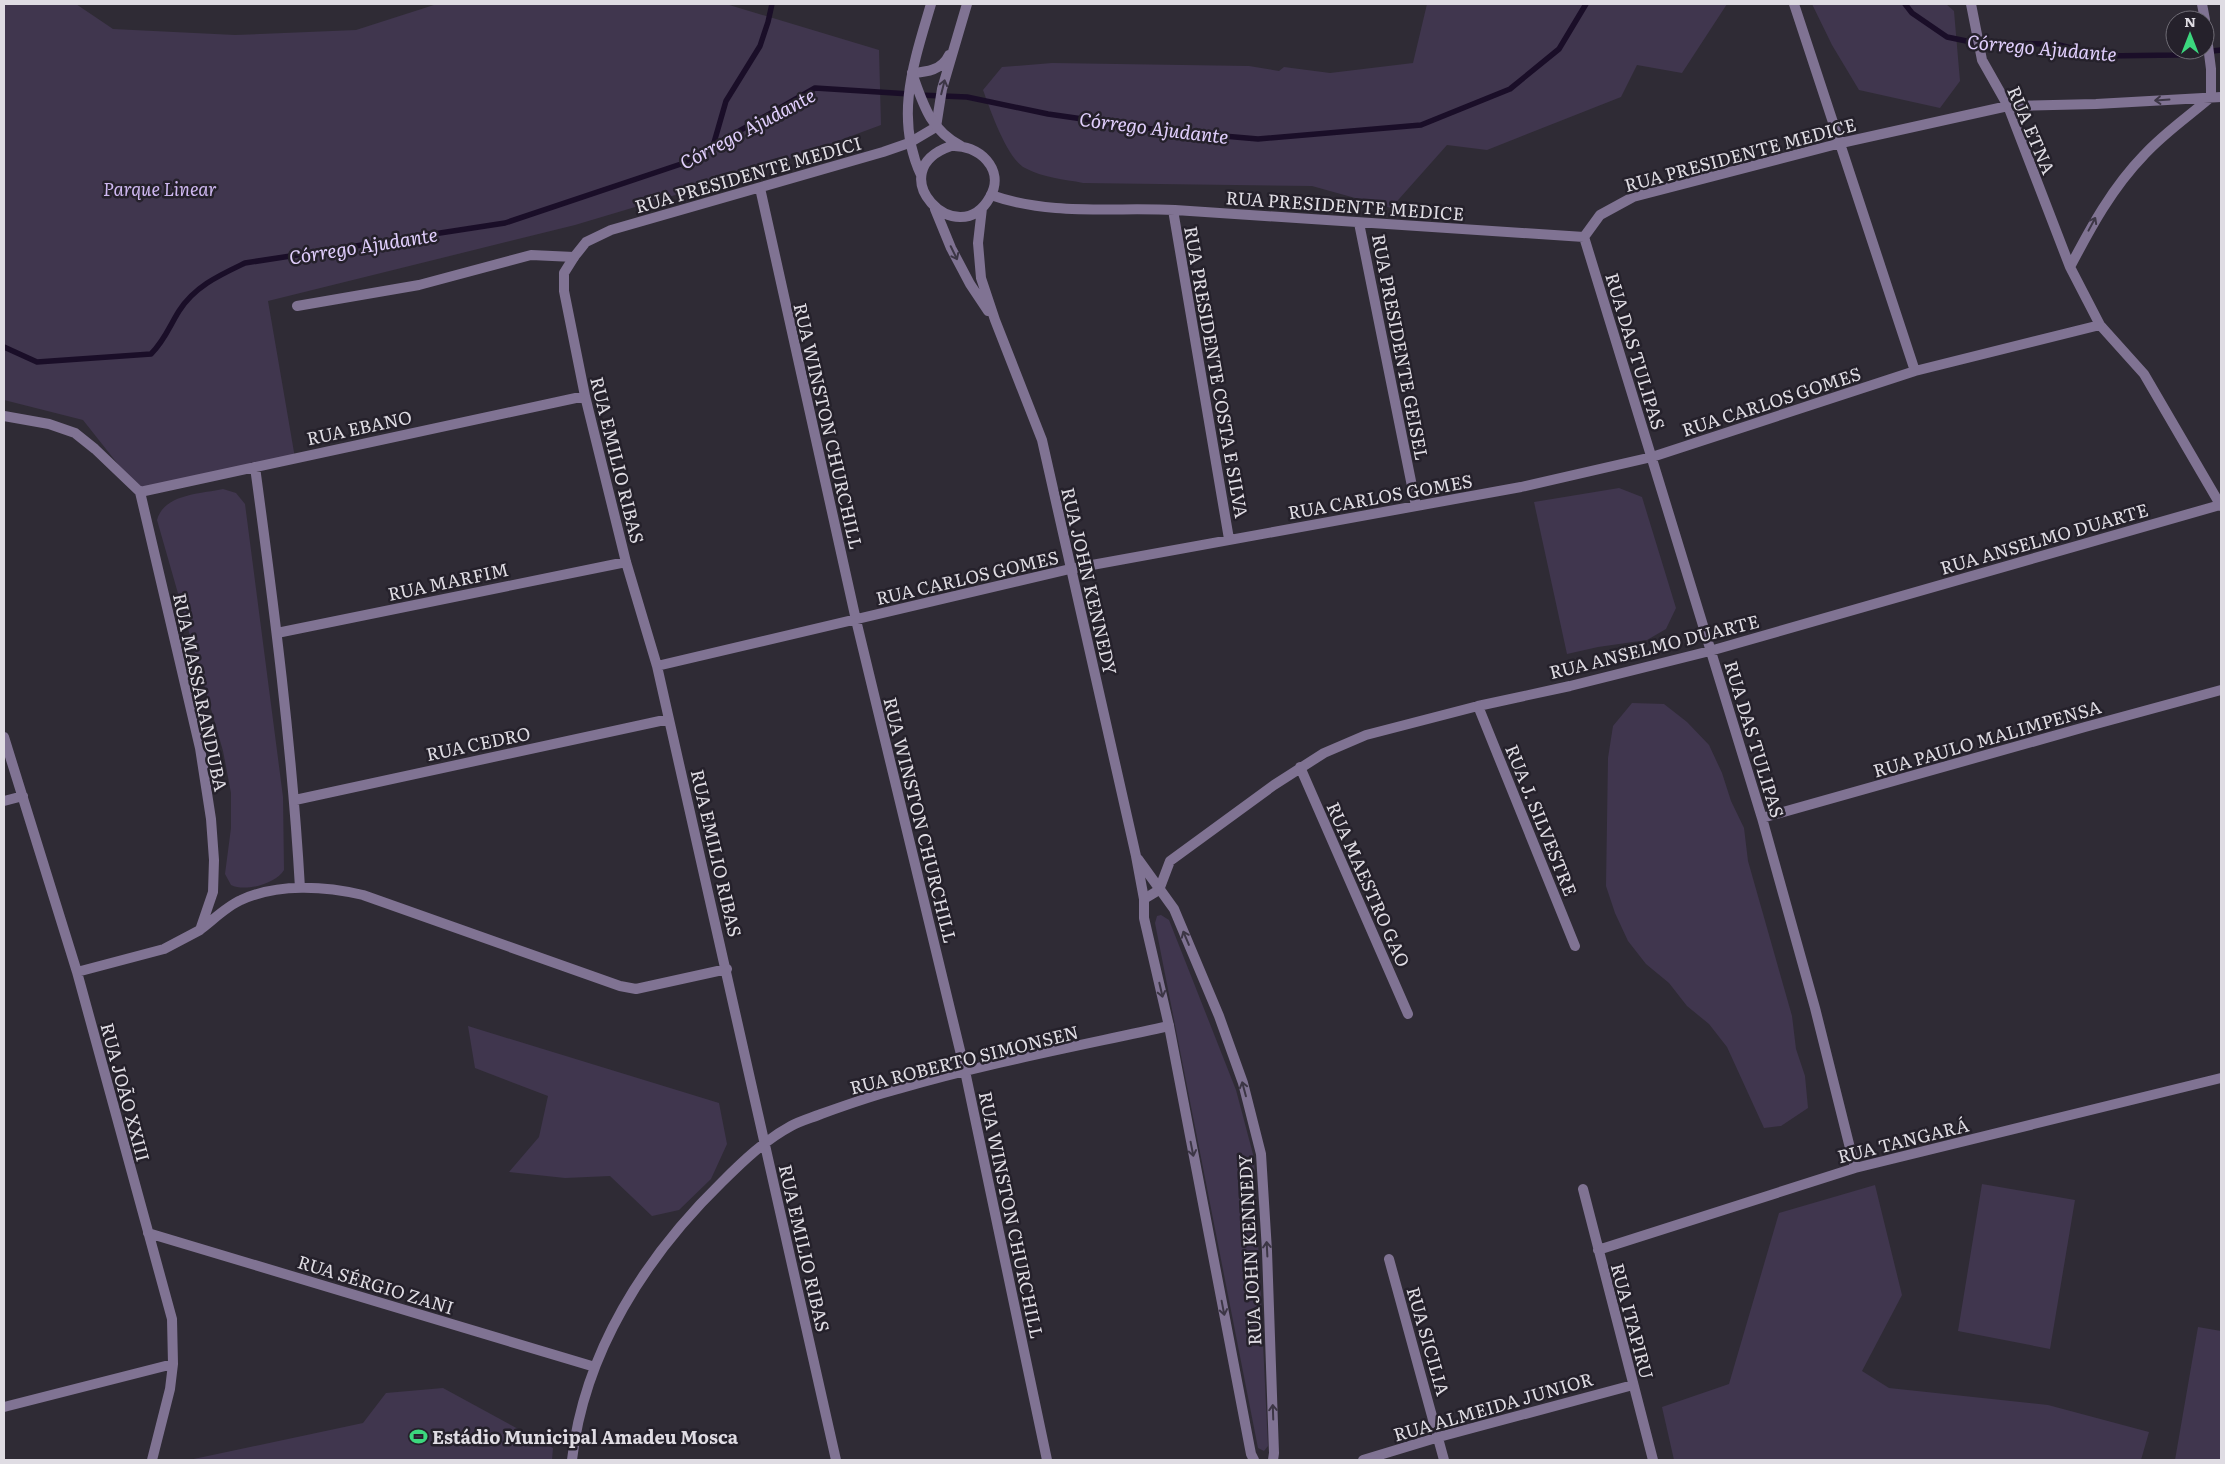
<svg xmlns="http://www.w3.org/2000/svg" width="2225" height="1464" font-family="Literata,serif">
	<rect width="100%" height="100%" fill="#2f2b35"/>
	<path fill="#40364e" d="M4,4H76L113,29L235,35L356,30L437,4H726L879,50L881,125L759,170L575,225L268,301L295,458L140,492L83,420L4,400Z
		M1427,4H1727L1682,73L1637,65L1621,97L1487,150L1447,145L1391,208L1312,186L1083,183C1064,179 1043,178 1025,168C1007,159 990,109 983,90L1002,67L1052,63L1249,66L1279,71L1284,67L1330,73L1413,63Z
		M1812,4H1946L1954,11L1960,81L1940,108L1859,90L1832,45Z
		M1619,488L1642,497L1676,608L1666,629L1647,640L1598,647L1567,654L1534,502Z
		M223,489L236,493L245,504L283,797L284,870C276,884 245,892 231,885L225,874L231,828V793L223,751L157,520C164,494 200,494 223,489Z
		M1632,703L1664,704L1687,722L1709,745L1722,773L1731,801L1744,828L1748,861L1792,1016L1796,1049L1805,1076L1808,1108L1781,1126L1764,1128L1727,1047L1709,1024L1687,1006L1669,983L1646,964L1628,941L1615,913L1606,886L1608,758L1613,726Z
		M1161,915L1169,920L1236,1090L1254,1158L1268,1446L1264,1451L1258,1448L1155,923L1157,916Z
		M468,1026L719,1103L727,1144L711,1179L679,1210L652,1216L610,1176L565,1178L509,1172L539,1137L548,1096L475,1068Z
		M1982,1184L2075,1200L2050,1349L1958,1331Z
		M1875,1185L1902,1295L1862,1371L1889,1388L2048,1405L2149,1432L2141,1460H1674L1662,1407L1729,1384L1779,1213Z
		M2198,1327L2221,1331V1460H2175Z
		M443,1388L553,1448L552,1460H189L363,1423L386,1393Z"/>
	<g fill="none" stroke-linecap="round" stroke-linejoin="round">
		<path stroke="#1a0e28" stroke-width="5.5" d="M1905,4L1912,13L1947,37L1976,43L2055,44L2104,56L2177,55L2221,50
			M919,95L967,97L1048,114L1166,131L1258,139L1421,125L1510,89L1559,49L1586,4
			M713,146L726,101L760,46L768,22L772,4
			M4,347L37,362L151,354C165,340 169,327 179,311C195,286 220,275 245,263L505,223L681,164L815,88L910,94"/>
		<path stroke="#807393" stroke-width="10" d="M297,306L419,285L531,255L574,257"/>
		<path stroke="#807393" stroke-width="10" d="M1794,4L1915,371
			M1971,4L1982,60L2008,106L2070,267L2100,325L2144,374L2221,506
			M2202,4L2205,20
			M912,73C927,72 942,70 949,55
			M760,188L856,620L965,1071L1047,1460
			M991,195C1050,216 1114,207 1175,210C1312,219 1448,229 1584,237L1600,215L1633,197L1841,143L2008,106L2096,104L2221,97
			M1173,210L1229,539
			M1359,223L1416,506
			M1584,237L1762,818L1815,1008L1855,1168
			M2070,267C2091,227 2112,188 2144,155C2164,133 2189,116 2211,97V69L2205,22
			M4,416L49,424L75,433L95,449L140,492L200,748L211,819L214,860L213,892L200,930L164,949L77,972
			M255,467C274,607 292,747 300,888
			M140,492L585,396
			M277,633L626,562
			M657,666L1070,569L1521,487L1652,457L1915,371L2100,325
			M1478,706L1575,946
			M4,737L77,972L172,1319L173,1364L170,1389L152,1460
			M1300,767L1408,1014
			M295,800L669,719
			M4,801L23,796
			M1762,818L2085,727L2221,690
			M1144,899L1159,890L1170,861L1274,785L1324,753L1366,735L1478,706L1570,686L1710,651L2220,505
			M201,929C213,920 227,906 241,900C278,883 325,886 363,895L620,986L636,989L727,969
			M1583,1189L1653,1460
			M148,1233L595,1367
			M1598,1250L1855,1168L2221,1078
			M1389,1259L1444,1460
			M4,1407L173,1364
			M572,1460C584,1352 646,1256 722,1182C743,1161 765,1140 791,1126C800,1121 811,1118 821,1114C846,1105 871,1096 898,1089C987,1063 1078,1046 1169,1026
			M836,1460L657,666L626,562L585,396L564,291V273L574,257L586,242L611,230L883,152L909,143L936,127L942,89L967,4
			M1363,1460L1439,1437L1633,1385"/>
		<path stroke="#807393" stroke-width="10" d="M912,73C923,104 930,130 961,146
			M951,146C978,144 1006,169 990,197C958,255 878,171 951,146Z
			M921,175C894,117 914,62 931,4
			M982,208L978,243L981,278L995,320L1042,440L1136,856L1144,899V918L1169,1026L1251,1454L1254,1460
			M935,209L951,248L970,284L988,311
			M1138,859L1174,909L1219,1016L1243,1083L1261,1154L1267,1251L1274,1453L1273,1460"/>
	</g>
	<defs><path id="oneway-shaft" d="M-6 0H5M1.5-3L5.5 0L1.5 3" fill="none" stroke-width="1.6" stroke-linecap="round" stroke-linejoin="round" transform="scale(1.25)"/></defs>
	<g stroke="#3c3645">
		<use href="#oneway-shaft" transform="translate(943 87) rotate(-76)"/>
		<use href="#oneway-shaft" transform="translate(2162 100) rotate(176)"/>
		<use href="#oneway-shaft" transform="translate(2092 224) rotate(-62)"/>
		<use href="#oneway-shaft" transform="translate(954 253) rotate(64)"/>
		<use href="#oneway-shaft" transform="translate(1186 938) rotate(-113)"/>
		<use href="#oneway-shaft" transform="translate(1161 990) rotate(77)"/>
		<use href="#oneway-shaft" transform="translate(1244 1089) rotate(-105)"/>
		<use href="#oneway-shaft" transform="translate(1192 1149) rotate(79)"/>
		<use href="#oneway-shaft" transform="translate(1267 1249) rotate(-93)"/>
		<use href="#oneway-shaft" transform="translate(1223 1308) rotate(79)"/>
		<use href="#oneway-shaft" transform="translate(1273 1412) rotate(-92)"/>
	</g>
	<defs>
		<symbol id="stadium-bare" viewBox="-9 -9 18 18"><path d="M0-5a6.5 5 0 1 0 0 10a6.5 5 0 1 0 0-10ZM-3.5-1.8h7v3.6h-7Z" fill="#3cd77e" stroke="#25212b" stroke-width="2.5" paint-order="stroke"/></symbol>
	</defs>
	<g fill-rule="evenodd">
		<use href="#stadium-bare" x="406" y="1424" width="25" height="25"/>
	</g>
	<g text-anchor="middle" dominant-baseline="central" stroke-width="5" stroke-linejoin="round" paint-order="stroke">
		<g font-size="18" fill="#dfdce3" stroke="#25212b">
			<text transform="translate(2032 130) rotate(67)">RUA ETNA</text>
			<text transform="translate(1740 154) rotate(-15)">RUA PRESIDENTE MEDICE</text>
			<text transform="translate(748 174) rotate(-16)">RUA PRESIDENTE MEDICI</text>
			<text transform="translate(1345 205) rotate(4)">RUA PRESIDENTE MEDICE</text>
			<text transform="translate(1401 347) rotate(79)">RUA PRESIDENTE GEISEL</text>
			<text transform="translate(1636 351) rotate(73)">RUA DAS TULIPAS</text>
			<text transform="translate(1217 372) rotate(80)">RUA PRESIDENTE COSTA E SILVA</text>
			<text transform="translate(1771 401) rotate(-18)">RUA CARLOS GOMES</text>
			<text transform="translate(829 426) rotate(77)">RUA WINSTON CHURCHILL</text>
			<text transform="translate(359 427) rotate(-12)">RUA EBANO</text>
			<text transform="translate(618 460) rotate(76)">RUA EMILIO RIBAS</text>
			<text transform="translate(1380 496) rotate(-10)">RUA CARLOS GOMES</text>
			<text transform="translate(2044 538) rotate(-16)">RUA ANSELMO DUARTE</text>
			<text transform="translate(967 577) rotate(-13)">RUA CARLOS GOMES</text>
			<text transform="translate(448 581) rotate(-12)">RUA MARFIM</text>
			<text transform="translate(1090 581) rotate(77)">RUA JOHN KENNEDY</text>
			<text transform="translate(1654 646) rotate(-14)">RUA ANSELMO DUARTE</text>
			<text transform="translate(201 692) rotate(78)">RUA MASSARANDUBA</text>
			<text transform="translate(1987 738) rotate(-16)">RUA PAULO MALIMPENSA</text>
			<text transform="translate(1755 739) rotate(73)">RUA DAS TULIPAS</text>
			<text transform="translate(478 743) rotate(-12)">RUA CEDRO</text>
			<text transform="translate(921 820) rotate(76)">RUA WINSTON CHURCHILL</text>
			<text transform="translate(1542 820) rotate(68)">RUA J. SILVESTRE</text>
			<text transform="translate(717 853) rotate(77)">RUA EMILIO RIBAS</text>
			<text transform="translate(1369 884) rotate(66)">RUA MAESTRO GAO</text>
			<text transform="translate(964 1059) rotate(-14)">RUA ROBERTO SIMONSEN</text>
			<text transform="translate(126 1092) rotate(75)">RUA JOÃO XXIII</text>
			<text transform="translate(1903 1140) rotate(-14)">RUA TANGARÁ</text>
			<text transform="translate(1012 1215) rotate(78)">RUA WINSTON CHURCHILL</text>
			<text transform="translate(805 1248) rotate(77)">RUA EMILIO RIBAS</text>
			<text transform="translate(1249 1250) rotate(-93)">RUA JOHN KENNEDY</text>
			<text transform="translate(376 1284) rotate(17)">RUA SÉRGIO ZANI</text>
			<text transform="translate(1633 1321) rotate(75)">RUA ITAPIRU</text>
			<text transform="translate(1429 1341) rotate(74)">RUA SICILIA</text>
			<text transform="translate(1493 1406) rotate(-16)">RUA ALMEIDA JUNIOR</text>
		</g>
		<g font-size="18" font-style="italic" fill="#cfb8f1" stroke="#25212b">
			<text x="160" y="188">Parque Linear</text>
		</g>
		<g font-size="18" font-weight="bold" fill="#dfdce3" stroke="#25212b" text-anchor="start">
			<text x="432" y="1436">Estádio Municipal Amadeu Mosca</text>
		</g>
		<g font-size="19" font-style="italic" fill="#e0cefc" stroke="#25212b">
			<text transform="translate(2042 47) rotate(5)">Córrego Ajudante</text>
			<text transform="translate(1154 127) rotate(7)">Córrego Ajudante</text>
			<text transform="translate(747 128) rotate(-28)">Córrego Ajudante</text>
			<text transform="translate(363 245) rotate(-9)">Córrego Ajudante</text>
		</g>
	</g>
	<rect width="2225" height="1464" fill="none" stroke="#dfdce3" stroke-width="10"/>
	<g transform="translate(2190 35)"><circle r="24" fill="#25212b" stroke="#6f6c75"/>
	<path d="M0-4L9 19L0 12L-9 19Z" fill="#3cd77e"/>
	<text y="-8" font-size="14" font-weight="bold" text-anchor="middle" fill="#dfdce3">N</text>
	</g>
</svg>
